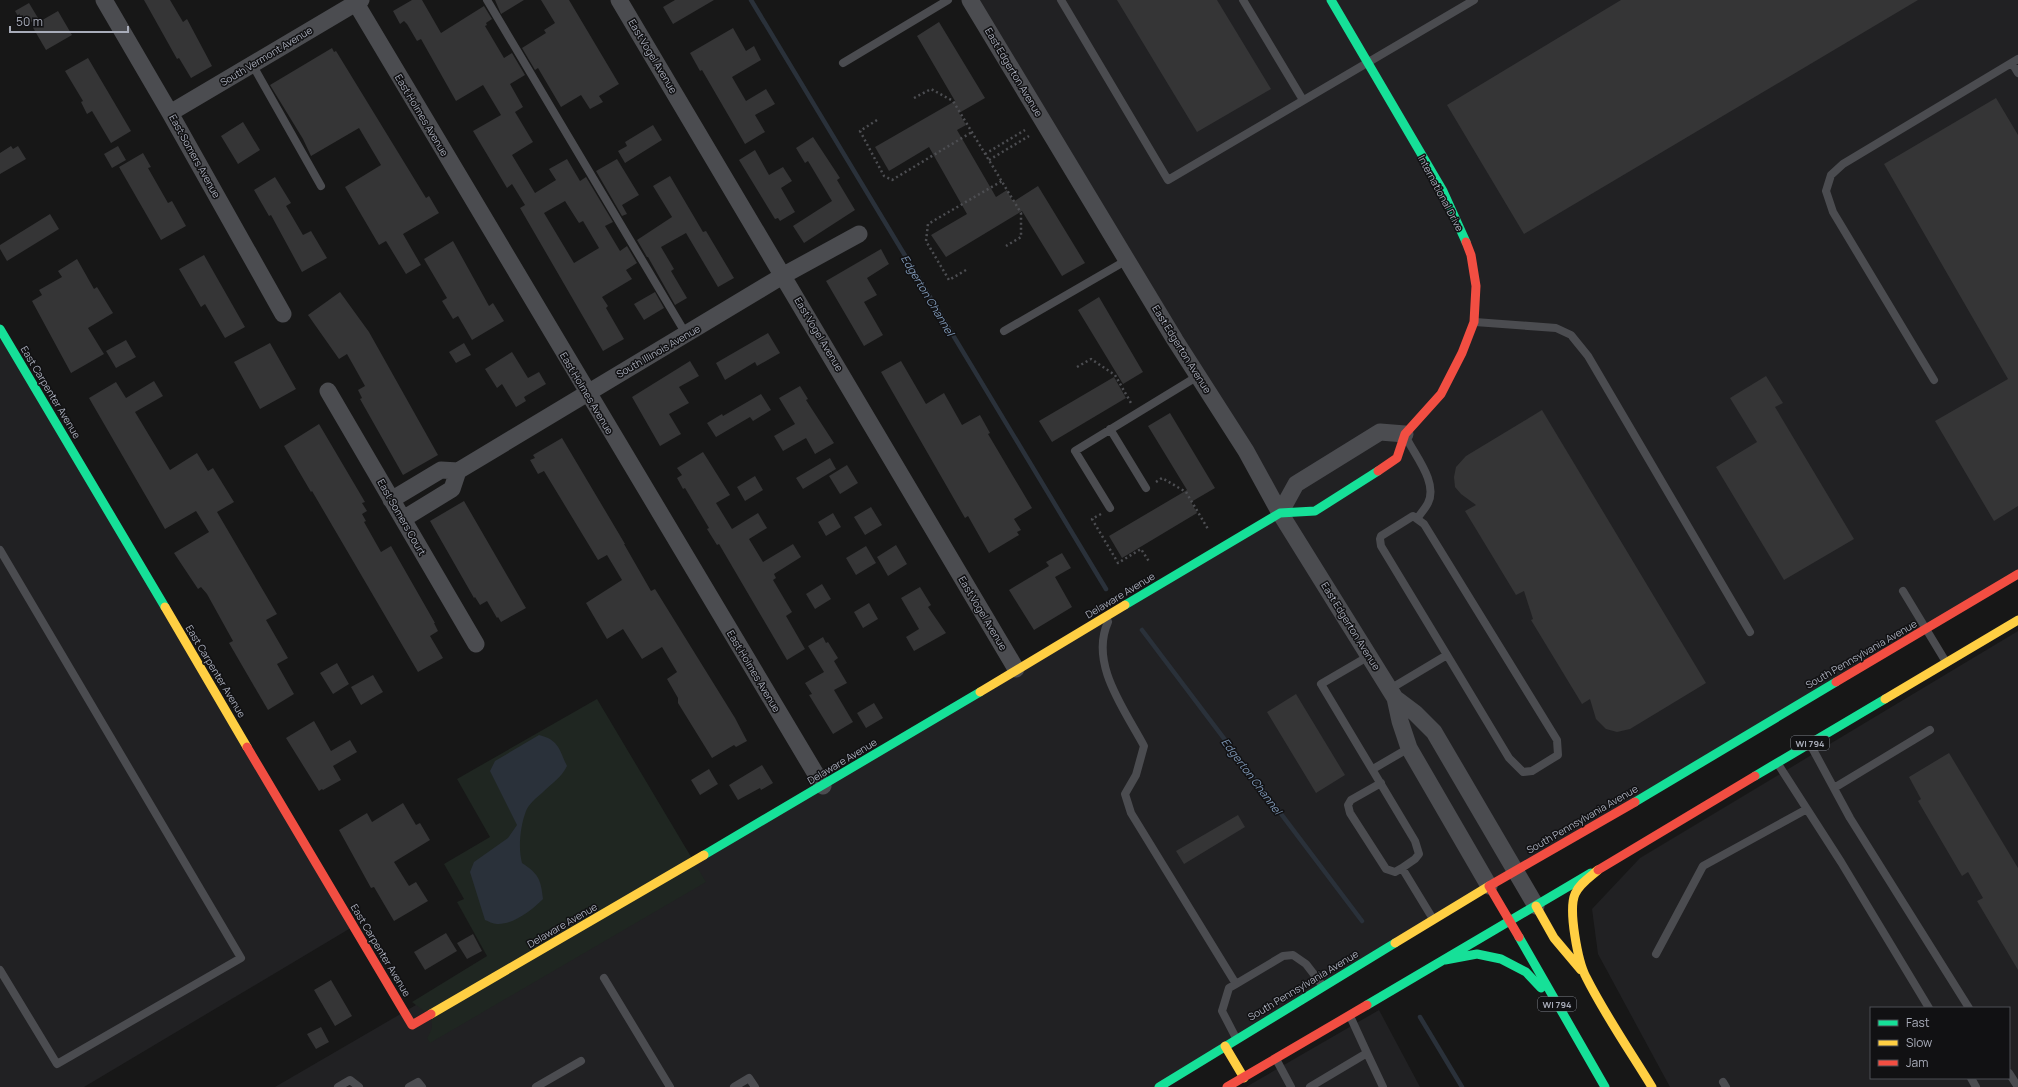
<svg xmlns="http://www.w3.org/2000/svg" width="2018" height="1087" font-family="Manrope,sans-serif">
	<rect width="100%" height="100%" fill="#171717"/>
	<path fill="#212123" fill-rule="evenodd" d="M970,0H2018V574L1159,1087H275L416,1005L695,862L1280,513Z
		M0,329L354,926L84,1087H0Z
		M2018,631V1087H1670L1598,954L1592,909L1640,858ZM1871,1008H2009V1078H1871Z
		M1379,1010L1420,1087H1246Z"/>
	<path fill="#1f2621" d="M597,699L706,882L430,1043L427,1038C440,1019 425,1012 412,1002L487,956L457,902L464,899L444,864L490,837L457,779Z"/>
	<path fill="#2a313a" d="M539,735C559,740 559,749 567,766C561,778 552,783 542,793C537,797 528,805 526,811C520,827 518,848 522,863C539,874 541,880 543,899C532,910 513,925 497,924C493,924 488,921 485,920L470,872L474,862L508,838L517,825L490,771L495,761Z"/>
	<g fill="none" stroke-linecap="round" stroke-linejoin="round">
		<path stroke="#2a313a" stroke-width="4.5" d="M751,0L1106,589
			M1142,630L1362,921
			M1420,1017L1462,1087"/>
	</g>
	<path fill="#353536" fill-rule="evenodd" d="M144,0H170L183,22L187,19L212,66L191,78L179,58L177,59Z
		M412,0H422L441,33L484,6L492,19L486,23L487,25L485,26L504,58L512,53L525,75L510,84L523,107L515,112L533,142L512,155L535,193L556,180L549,169L567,159L580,181L586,177L613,222L605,226L620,251L627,246L637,263L626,270L632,279L602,297L608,306L606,308L624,339L603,351L520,208L525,205L512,184L507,188L473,131L501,115L483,85L456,101L421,39L417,41L407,24L404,21L400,24L393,11ZM565,201L579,223L583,221L599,248L574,263L544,213Z
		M495,0H524L501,14Z
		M541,0H569L619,84L599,96L603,102L590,109L581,95L561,107L538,68L535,70L522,48L546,33L544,30L555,23Z
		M675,0H714L673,24L663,7Z
		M1117,0H1217L1271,89L1197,132Z
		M1621,0H1918L1524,234L1447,105Z
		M29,3L38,18L24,26L15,11Z
		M58,11L72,35L46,50L32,26Z
		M939,22L985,98L959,113L966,125L957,130L996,197L1007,190L1013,202L1038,186L1085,263L1062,276L1022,211L946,257L931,235L967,214L929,147L889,171L875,147L955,101L917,36Z
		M733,28L746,51L754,46L761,60L732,77L746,101L766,89L775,104L755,115L765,132L745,144L702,70L700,71L690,53Z
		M332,48L334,52L336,51L426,198L429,196L439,213L403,234L421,265L406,274L386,241L379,245L345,187L381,165L359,128L311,156L303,139L270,85Z
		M88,58L131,131L111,143L92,111L87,114L81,102L83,101L65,71Z
		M1996,98L2018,135V506L1994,521L1935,421L2008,379L1884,164Z
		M243,122L260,150L238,164L221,136Z
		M653,125L662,140L625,163L618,151L627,146L625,142Z
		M813,137L840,178L837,180L855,210L804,243L793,226L832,201L808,161L805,163L796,148Z
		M11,146L13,149L18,146L26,159L0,174V153Z
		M118,146L126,160L112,168L104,154Z
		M755,150L769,175L783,167L792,181L781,188L795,212L780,221L778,218L775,219L739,160Z
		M143,153L151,167L148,168L168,203L172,201L186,226L161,240L119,167Z
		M617,159L639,195L622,205L627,214L622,216L596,171Z
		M670,176L703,232L706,231L734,278L718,287L686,233L661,247L674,269L671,271L687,298L675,305L648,257H647L637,240L672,217L653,186Z
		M275,177L291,203L286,206L303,235L311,231L327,258L302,272L271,215L269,216L254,190Z
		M50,214L59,229L7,261L0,249V245Z
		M453,241L489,306L493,303L504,321L472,340L458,316L453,319L442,301L447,298L424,259Z
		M881,249L889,264L867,278L877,295L864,302L883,335L864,346L826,281Z
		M204,255L245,327L225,338L205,304L201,307L179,269Z
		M77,259L94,289L97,287L113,313L88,328L104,354L71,373L32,301L42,295L39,290L62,277L58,271Z
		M340,292L369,332L438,455L403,475L360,399L362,398L358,390L365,386L347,354L339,359L308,315Z
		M655,292L664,308L644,320L634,304Z
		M1099,297L1143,372L1123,384L1078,310Z
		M768,333L780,353L757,366L755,362L725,380L716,363Z
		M126,340L136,357L116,368L106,351Z
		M270,343L296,389L260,409L234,362Z
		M464,343L471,355L456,363L449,352Z
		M512,352L528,378L539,372L546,384L524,397L526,401L516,407L502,384L497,388L485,369Z
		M690,361L699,376L679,387L689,403L669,414L681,434L660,446L632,397Z
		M901,361L926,404L944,393L962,425L980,415L990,433L988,434L1032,508L1014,519L1021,530L1017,532L1019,535L989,553L968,516L965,518L881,372Z
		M1766,376L1783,403L1775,407L1854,539L1784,580L1716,467L1757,442L1730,398Z
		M1114,377L1126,398L1052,442L1039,421Z
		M154,381L163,396L135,412L170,470L197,453L208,471L213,468L234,502L217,512L277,614L266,620L288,658L277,664L294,694L268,710L229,643L233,641L207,594L201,587L198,589L174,553L209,532L196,511L165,529L89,398L116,382L126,398Z
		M800,386L808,399L806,400L834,443L815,454L806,438L783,451L774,436L795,424L779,398Z
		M761,394L771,410L753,421L750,417L716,437L707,423L722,414L723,416Z
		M1542,410L1706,683L1630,729L1617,732L1606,729L1596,719L1590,699L1582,704L1531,620L1533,619L1524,591L1516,595L1465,511L1476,505L1461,494L1455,487L1454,477L1456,467L1466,456Z
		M1170,413L1215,488L1191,502L1197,513L1122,558L1109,536L1187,490L1148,426Z
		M319,424L365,502L362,503L367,511L362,514L366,521L364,522L381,552L391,546L435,623H434L438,631L430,636L443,658L418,672L312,491L311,492L284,446Z
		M562,438L625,544H624L651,591L655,589L735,718L747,741L736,747L734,745L712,758L678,703V698L667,679L677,672L662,647L642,659L623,629L607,639L586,603L622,580L607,555L598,560L544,471L538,474L530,460L535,458L533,455Z
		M703,452L730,495L716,503L732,529L758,513L767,528L749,539L763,562L793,544L801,557L774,574L776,578L773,580L792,612L786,616L805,649L787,660L719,544L717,545L707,529L709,528L685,488L683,489L677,478L682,475L677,468Z
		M830,458L836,469L803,489L796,478Z
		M847,465L858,483L840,494L829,476Z
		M755,476L763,490L745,501L737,487Z
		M464,501L526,608L501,622L498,617L497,618L487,601L480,605L475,597L474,598L430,521Z
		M871,507L882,525L865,535L854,517Z
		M833,513L841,527L826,536L818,522Z
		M896,545L907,564L888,576L877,557Z
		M866,546L876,563L856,575L846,558Z
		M1062,553L1071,568L1055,577L1072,607L1034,630L1009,590L1049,566L1046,562Z
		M822,584L831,599L815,609L806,594Z
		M920,587L931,605L928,607L946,633L914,651L906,637L919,629L901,598Z
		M869,603L878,619L863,628L854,612Z
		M823,637L826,643L828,642L838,658L834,661L847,683L834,690L853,722L833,734L809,695L812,694L805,683L824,672L808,646Z
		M337,663L349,684L333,694L320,673Z
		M373,675L383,692L361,705L351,687Z
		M1296,694L1345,775L1316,793L1267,712Z
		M874,703L883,718L866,728L857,713Z
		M314,721L331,751L350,740L357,752L333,766L341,780L323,790L322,789L319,791L286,738Z
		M1949,753L2018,868V970L1977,901L1983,898L1968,872L1962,876L1918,801L1921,799L1909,777Z
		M762,765L773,783L761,790L760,788L738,800L729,785Z
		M709,769L718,784L700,795L691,780Z
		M403,803L416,825L420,823L430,840L394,862L409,886L416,882L428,901L394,921L374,887L371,888L339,830L367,813L372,822Z
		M1238,815L1245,827L1184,864L1176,851Z
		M446,933L457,951L425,970L414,952Z
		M473,934L482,951L467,959L457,943Z
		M331,980L352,1016L335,1026L314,990Z
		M321,1027L329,1042L316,1049L307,1034Z"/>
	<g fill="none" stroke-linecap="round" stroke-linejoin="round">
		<path stroke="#4d4e52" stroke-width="2.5" stroke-dasharray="2 3" stroke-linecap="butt" d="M914,98L931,89L953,101L1021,213V237L1006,246
			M877,120L860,131L884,176L892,180L972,132
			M985,154L1025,130
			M989,160L1029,136
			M966,270L949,280L926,241L928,224L1002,181
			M1077,367L1091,359L1115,375L1131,403
			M1156,482L1162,478L1186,492L1208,529
			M1101,514L1092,519L1118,563L1141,549L1150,563"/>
		<path stroke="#4b4c50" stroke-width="8" d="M487,0L686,334
			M1061,0L1168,180L1474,0
			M1243,0L1303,100
			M843,63L948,0
			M2012,63L2018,73
			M252,64L321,186
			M1475,322L1556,328L1571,335L1588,356L1750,632
			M1004,331L1127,260
			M1934,380L1833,212L1826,191L1831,175L1843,164L2018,59
			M1110,429L1146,488
			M1407,439C1416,457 1438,483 1428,503C1425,509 1420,514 1417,519
			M1110,508L1075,451L1198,376
			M0,550L241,958L57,1064L0,970
			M1903,591L1946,662
			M1108,622C1089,664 1125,710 1144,746L1136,775L1125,794L1131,813L1236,984
			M1369,656L1321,684L1415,841L1419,854L1415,859L1402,868L1433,919
			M1390,689L1447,655L1509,758L1523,772L1532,771L1558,755L1557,740L1424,524L1413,516L1381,536L1380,539L1381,546L1447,655
			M1810,744L1850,818L1969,1008
			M1778,764L1841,862L1929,1008
			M1373,769L1409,748
			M1381,783L1351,800L1348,805L1350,813L1386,869L1395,872L1402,868
			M1834,788L1930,730
			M1656,954L1703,866L1807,809
			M604,978L670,1087
			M1236,1038L1222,1011L1229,988L1236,984L1283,956L1293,955L1306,964L1323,986
			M1367,1053L1383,1087
			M1276,1059L1291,1087
			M2009,1073L2018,1087
			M1971,1078L1976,1087
			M1723,1082L1726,1087
			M338,1087L350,1080L359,1087
			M409,1087L418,1082L422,1087
			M536,1087L581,1061
			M734,1087L749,1078L755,1087
			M1310,1087L1367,1053L1350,1016"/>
		<path stroke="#4b4c50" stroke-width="17" d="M104,0L170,113L283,314
			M354,0L823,786
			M619,0L1016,669
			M970,0L1175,340L1246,451L1280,513L1395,698L1400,721L1409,748L1489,886
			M170,113L361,0
			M328,391L476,644
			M391,500L441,470L458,471L784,275L859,234
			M1280,513L1296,484L1380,432L1405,434
			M403,519L452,489L458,471
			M1395,698L1415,713L1434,732L1536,906"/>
		<path stroke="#16e098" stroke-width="9" d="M1331,0L1443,191L1466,242
			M0,329L165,607
			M1125,605L1280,513L1315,511L1378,471
			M1755,776L1885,699
			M1635,802L1836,682
			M704,855L980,692
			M1519,937L1605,1087
			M1445,960L1477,954L1501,959L1526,972L1541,988
			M1367,1005L1591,873
			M1159,1087L1395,943"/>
		<path stroke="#ffcf43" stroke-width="9" d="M165,607L247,747
			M980,692L1125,605
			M1885,699L2018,620
			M1598,870C1590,877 1579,884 1575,894C1568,910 1578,962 1586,977C1605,1015 1630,1051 1652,1087
			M1536,906L1554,938L1581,970
			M1395,943L1489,886
			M431,1014L704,855
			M1225,1046L1244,1078"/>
		<path stroke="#f24e42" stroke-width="9" d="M1378,471L1397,458L1405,434L1441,394L1462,353L1474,322L1476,286L1471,255L1466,242
			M1836,682L2018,574
			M247,747L412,1025L431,1014
			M1598,870L1755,776
			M1519,937L1489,886L1635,802
			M1227,1087L1367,1005"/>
	</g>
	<g text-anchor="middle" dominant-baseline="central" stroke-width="3" stroke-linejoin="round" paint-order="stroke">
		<g fill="#111113" stroke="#7b7e87" stroke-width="1">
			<rect x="1791" y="736" width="38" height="14" rx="3"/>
			<rect x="1538" y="997" width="38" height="14" rx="3"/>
		</g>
		<g font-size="9" font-weight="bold" fill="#a8acb9">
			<text x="1810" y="743">WI 794</text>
			<text x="1557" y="1004">WI 794</text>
		</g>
		<g font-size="10" fill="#a8acb9" stroke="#111113">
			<text transform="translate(266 56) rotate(-31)">South Vermont Avenue</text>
			<text transform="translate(653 56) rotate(59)">East Vogel Avenue</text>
			<text transform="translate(1014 72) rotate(59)">East Edgerton Avenue</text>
			<text transform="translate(422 115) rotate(59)">East Holmes Avenue</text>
			<text transform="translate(195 156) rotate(61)">East Somers Avenue</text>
			<text transform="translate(1441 193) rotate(62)">International Drive</text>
			<text transform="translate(819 334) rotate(59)">East Vogel Avenue</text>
			<text transform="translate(1182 349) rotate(58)">East Edgerton Avenue</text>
			<text transform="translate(658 351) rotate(-30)">South Illinois Avenue</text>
			<text transform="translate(51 392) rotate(59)">East Carpenter Avenue</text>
			<text transform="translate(587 393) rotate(59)">East Holmes Avenue</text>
			<text transform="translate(402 517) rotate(60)">East Somers Court</text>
			<text transform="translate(1120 595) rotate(-31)">Delaware Avenue</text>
			<text transform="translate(983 613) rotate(59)">East Vogel Avenue</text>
			<text transform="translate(1351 626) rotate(58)">East Edgerton Avenue</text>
			<text transform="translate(1861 654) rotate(-30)">South Pennsylvania Avenue</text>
			<text transform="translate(216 671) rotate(59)">East Carpenter Avenue</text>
			<text transform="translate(754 671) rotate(59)">East Holmes Avenue</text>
			<text transform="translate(842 761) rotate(-31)">Delaware Avenue</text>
			<text transform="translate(1582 819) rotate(-30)">South Pennsylvania Avenue</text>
			<text transform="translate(562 925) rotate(-30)">Delaware Avenue</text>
			<text transform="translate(381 950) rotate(59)">East Carpenter Avenue</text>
			<text transform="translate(1303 985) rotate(-31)">South Pennsylvania Avenue</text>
		</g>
		<g font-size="11" font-style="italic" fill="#7e97b5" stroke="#111113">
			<text transform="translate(928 295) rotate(59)">Edgerton Channel</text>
			<text transform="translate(1252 776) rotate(53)">Edgerton Channel</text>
		</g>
	</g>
	<rect x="1870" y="1007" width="140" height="72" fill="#111113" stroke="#4d4f55"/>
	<rect x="1878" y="1020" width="20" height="6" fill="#16e098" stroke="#4d4f55"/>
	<text x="1906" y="1027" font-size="12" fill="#a8acb9">Fast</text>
	<rect x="1878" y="1040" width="20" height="6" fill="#ffcf43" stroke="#4d4f55"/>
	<text x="1906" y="1047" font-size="12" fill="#a8acb9">Slow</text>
	<rect x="1878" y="1060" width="20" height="6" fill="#f24e42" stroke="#4d4f55"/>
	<text x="1906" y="1067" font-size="12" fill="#a8acb9">Jam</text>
	<path d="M10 26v6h118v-6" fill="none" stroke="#a8acb9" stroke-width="2"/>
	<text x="16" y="26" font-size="12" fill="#a8acb9" stroke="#111113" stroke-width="3" paint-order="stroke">50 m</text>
</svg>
